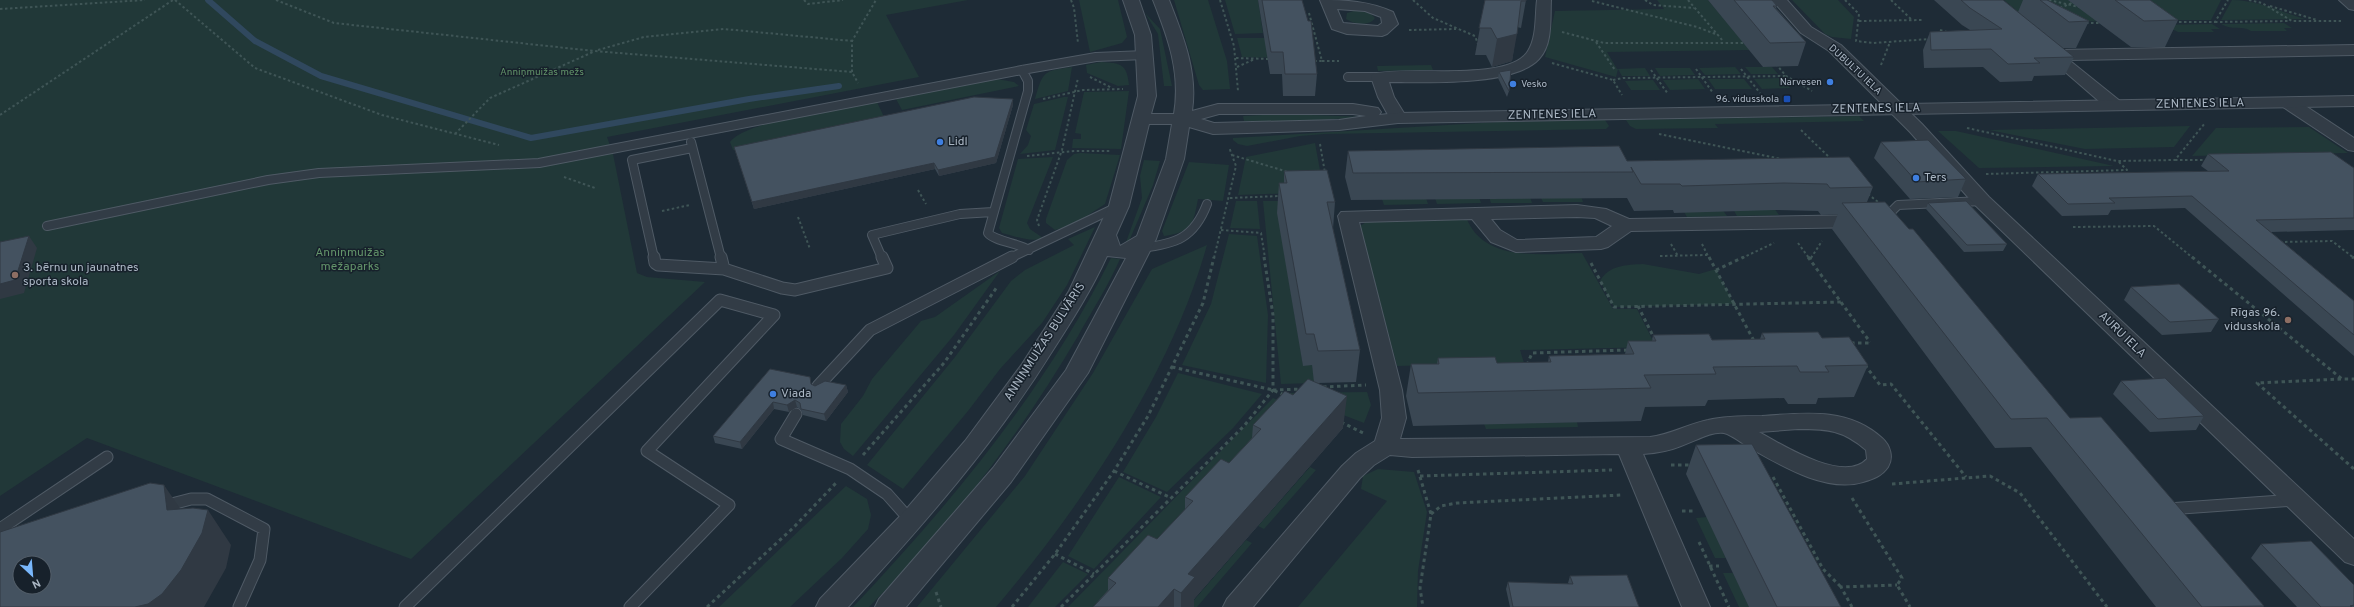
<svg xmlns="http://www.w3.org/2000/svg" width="2354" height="607" font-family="Overpass,sans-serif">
	<rect width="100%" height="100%" fill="#1e2b36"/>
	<path fill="#213838" d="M0,0H968L886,15L919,77L607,137L613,154L637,273L647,277L705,282L411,559L87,438L0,496Z
		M1079,0H1118L1127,37L1122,43L1090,52Z
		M1174,0H1208L1227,61L1230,89L1203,90L1199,85Z
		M1225,0H1258L1263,33L1235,34Z
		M1657,0H1708L1750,50L1607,52L1617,69L1645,68L1650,76H1622L1618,69L1616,77L1545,57L1555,11L1664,9Z
		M1792,0H1838L1854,17L1851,39L1832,37L1825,34Z
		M2004,0H2110L2138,21L2030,22Z
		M2118,0H2221L2211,20H2144Z
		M2232,0C2257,0 2281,12 2305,19L2221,20Z
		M1357,10L1370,13L1375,18C1369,27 1354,24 1346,19L1347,13Z
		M1145,13L1160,29L1172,86H1164L1158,34Z
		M2284,23L2292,28H2284L2287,31H2251C2242,25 2232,31 2221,24Z
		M2212,24L2220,29H2211L2214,32H2178C2169,26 2160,33 2149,25Z
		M1237,38H1268L1313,59L1242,57Z
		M1101,62C1121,63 1127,64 1129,85L1118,86L1087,73L1086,65Z
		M1431,65L1433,70L1378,71L1377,66Z
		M1072,67L1068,91L1035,99C1043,71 1043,71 1072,67Z
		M1735,67L1741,74L1705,75L1699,68Z
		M1745,67H1772L1778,74H1751Z
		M1655,68H1690L1695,75L1660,76Z
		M1782,78L1790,88L1762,89L1754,79Z
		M997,79L1014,82L1019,86L902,110L896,99Z
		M1698,79L1705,89L1670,90L1663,80Z
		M1708,79H1744L1752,89H1715Z
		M1653,80L1660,90H1631L1625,81Z
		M1129,91L1121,149L1072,148L1073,139H1081V134L1075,133L1084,92Z
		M1064,97H1068L1055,150L1020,154L1028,145L1031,136L1026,130L1034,104Z
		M877,102L884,117L733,150L730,142C747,120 846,108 877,102Z
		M1284,114L1367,117L1285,122L1244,121L1243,116Z
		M1859,116L1864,121L1715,124L1718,128L1636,129L1630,126L1626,120Z
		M1605,120L1609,126L1606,129L1324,134L1300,136L1247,146L1238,144L1233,140V138L1497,122Z
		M2190,126L2174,147L2085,149L1989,130Z
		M2309,127L2348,153L2192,156L2216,128Z
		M1938,131H1956L2114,166L1979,168Z
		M1315,143L1324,192L1238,195L1246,157Z
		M1080,153L1120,155L1105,204L1073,225L1055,230L1046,223V219L1067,160L1074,154Z
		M1053,157L1027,223L1030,229L1043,238C1032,243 1014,236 1002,233L999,228L1018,159Z
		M1144,160L1160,161L1153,185L1127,246L1125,245L1142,198L1140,176Z
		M1189,162L1229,165L1223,201L1198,199C1193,224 1193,232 1164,236L1162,231Z
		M1540,196H1581L1583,202H1543Z
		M1479,197L1481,203L1437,204L1435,198Z
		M1489,197H1530L1532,203H1491Z
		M1426,198L1428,204L1384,205L1382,199Z
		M1236,201H1257L1260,229L1230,228Z
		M1263,201H1282L1278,214L1303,365H1312L1315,383L1281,384Z
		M1774,208L1779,215L1737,216L1733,209Z
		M1722,209L1727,216L1687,217L1683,210Z
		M1466,217C1483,263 1543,254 1582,253L1613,309H1637L1656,347L1520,350L1524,363L1397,366L1360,226L1371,219Z
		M1095,227L1067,285L1042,323L1000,369L968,411L903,489L867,465L955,357L1011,281L1025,270L1074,245L1068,239Z
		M1229,234L1257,236L1268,315L1266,383L1182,365L1211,304Z
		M1207,245C1171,374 1082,506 996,607H917L1025,476L1093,373L1152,269Z
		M1111,258L1120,259C1108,286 1092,311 1078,336C1020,435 949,527 869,607H853C953,501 1046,389 1111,258Z
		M1643,264L1699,274L1716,269L1734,304L1614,307L1600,281C1609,265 1626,265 1643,264Z
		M1000,271L954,335L853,456L844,449L840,442L841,424L863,396L872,379L921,321L935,317Z
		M1178,373L1262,394L1233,428L1167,492L1123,472L1156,417Z
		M1367,392L1371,405L1364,423L1286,393Z
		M1273,398L1305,411L1113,607H1068Z
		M1577,422L1578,427L1486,429L1484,424Z
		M1310,467L1316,470L1264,529L1258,526Z
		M1378,469L1414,472L1427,512L1418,571L1417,607H1298L1387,501L1361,489L1363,476Z
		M1119,477L1161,497L1094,569L1068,556Z
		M846,486L867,499L871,515L868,529L842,558L790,607H719Z
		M1707,517L1726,558H1715L1696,518Z
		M1246,540L1252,543L1197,607H1188Z
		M1063,562L1088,574L1055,607H1028Z
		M1723,573H1733L1750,607H1739Z"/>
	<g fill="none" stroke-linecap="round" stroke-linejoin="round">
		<path stroke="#30485e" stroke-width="6" d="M208,0L255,41L321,76L531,138L749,99L839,86"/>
		<defs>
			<path id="service-far1" d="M1022,70L1028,81V91L988,233C994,241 1018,243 1029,250
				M1348,77H1379
				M691,142L721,258
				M1890,222L1891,212L1898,205L1982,201
				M47,226L268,180L319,173L539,163L1022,70L1096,57L1145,55
				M1141,248C1176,244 1194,238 1207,204
				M654,258L632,160L692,148
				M882,258L872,235L960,214L993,212
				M1010,258L1117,207"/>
			<path id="service" d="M654,257L655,263L658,265L724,269L782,288L795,290L887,268L882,257
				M721,257L724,269
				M818,386L870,330L1012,257
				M796,414L781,439L850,469L887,494L911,521
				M164,506L191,499H207L264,529L260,560L239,607
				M2168,509L2295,500
				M0,529L107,457
				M405,607L720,300L774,315L647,451L729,505L630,607"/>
			<path id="minor" d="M1320,0C1346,0 1369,1 1393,12L1398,24L1387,34L1382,36L1347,34L1332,29ZM1337,9L1365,11L1381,17L1382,23L1378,26L1343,23Z
				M1537,0H1551C1550,19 1553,44 1539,59C1513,87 1425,82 1389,82L1394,97L1407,118L1404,122H1392L1378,97L1371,77L1373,74C1406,65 1509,83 1528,51C1537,37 1535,16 1537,0Z
				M1772,0H1787L1811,27L1841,45L1922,124L1989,197L2354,539V565L2345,562L1975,205L1910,132L1829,51L1801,33Z
				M2339,0H2354V10L2349,9Z
				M2354,45V55L2069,60L2120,101L2122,105L2120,109H2108L2041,51L2043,48L2049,46L2058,50Z
				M2289,98L2295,99L2354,138V151L2348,150L2283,107L2281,103L2283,99Z
				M1577,205L1606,209L1629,219L1864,215L1871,217L1874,221L1871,225L1864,227L1631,231L1608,247L1601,249L1516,252L1491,242L1472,219L1359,222L1402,390L1406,418L1400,439L1650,437C1670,435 1688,424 1708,420C1725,416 1744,416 1762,416C1804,413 1848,407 1882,438C1890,445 1894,457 1888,467C1882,476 1873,479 1863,482C1826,493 1782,466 1750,448C1743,444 1732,435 1724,433C1710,431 1694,442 1681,446C1669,451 1656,453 1643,454L1710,607H1682L1619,454L1412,457L1390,455L1374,465L1360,478L1253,607H1223L1227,599L1342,466L1356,453L1375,441L1382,418L1380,390L1338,216L1341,212ZM1577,217L1595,218L1612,226L1596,237L1517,240L1500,230L1491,219ZM1798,429C1828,429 1843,430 1866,450L1867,459C1844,484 1782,445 1759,432Z"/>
			<path id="tertiary" d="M1123,0H1139L1151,35L1156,96L1151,114H1174C1181,72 1168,38 1153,0H1169C1183,36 1198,72 1192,111L1218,104H1353L1378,108L1381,112L1379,115L1398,113L2354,96V106L1398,123L1339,130L1213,134L1189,127L1184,159L1156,239L1088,373L1011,482L906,607H875L879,599L993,468L1066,370L1126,258L1107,256C1092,289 1073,319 1053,350C994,445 923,525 848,607H816L820,599L902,514L965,441L1022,364L1069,291L1109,206L1138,96L1135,35ZM1219,114H1353L1366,116L1339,120L1214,123L1201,119ZM1149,124H1172L1166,159L1137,236L1120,246L1116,235L1129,206Z"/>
		</defs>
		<use href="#service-far1" stroke="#4f5a65" stroke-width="10"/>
		<use href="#service" stroke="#4f5a65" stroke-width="13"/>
		<use href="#minor" stroke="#4f5a65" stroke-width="2"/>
		<use href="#tertiary" stroke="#4f5a65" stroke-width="2"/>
		<path stroke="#3f5556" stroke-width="2" stroke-dasharray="2.5 2.5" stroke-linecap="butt" d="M175,0L255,68L382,115L499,145
			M276,0L334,23L594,51L852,72L858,83
			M804,0L808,4L843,0
			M1071,0L1074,8L1078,43
			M1220,0L1234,46L1238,91
			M1413,0L1433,18L1475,36L1478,44
			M1645,0L1653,5L1694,8
			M1688,0L1723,41
			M1845,0L1859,14L1856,41L1873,43L1930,39
			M1891,0L1912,20
			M2049,0L2079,7
			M2249,0L2262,3L2292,21H2341
			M1592,1L1697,27L1718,35
			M2270,6L2317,20
			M2060,8L2079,0
			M0,9L145,0
			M1309,13L1322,61H1312
			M1859,21L1922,20
			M2174,22H2215L2228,0
			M2215,22L2290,21
			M2086,23H2101
			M1409,30L1456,29
			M1940,30L1947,32
			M1562,32L1604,43H1744
			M1596,42L1615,70
			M598,50L644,37L724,29L852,41
			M1236,58L1269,59
			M1322,61H1339
			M1552,63L1613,80L1622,95
			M1776,64L1786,76L1812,91
			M1881,65L1890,42
			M1237,67L1255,59
			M1696,69L1713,93
			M1741,69L1760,93
			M1651,70L1668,94
			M852,72V41L876,0
			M1090,77L1112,88
			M1613,80L1623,78L1786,76
			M1043,99L1083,90L1123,89
			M0,115L173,0
			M1967,128L2117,161L2175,160L2205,123
			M1801,130L1831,159
			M455,134L490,98L593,52
			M1659,134L1781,159
			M1320,144L1325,173
			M1232,155L1288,172
			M1027,156L1074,151H1110
			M2175,160H2208
			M1986,174L2127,170L2118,161
			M564,177L595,188
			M918,190L926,204
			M1868,194L1878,202
			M1230,198L1280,196
			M662,211L690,205
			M798,217L810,249
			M1039,226L1037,220L1062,150L1078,78
			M2073,227L2154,226L2193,258
			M1221,230L1261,233L1265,258
			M2280,242L2332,241L2354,258
			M1798,243L1809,258
			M1671,244L1678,256
			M1702,244L1709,258
			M1660,256L1708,255
			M1214,258L1236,166L1229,147
			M1742,258L1774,243
			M1811,258L1822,241"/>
		<path stroke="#3f5556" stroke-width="3" stroke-dasharray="3.5 3.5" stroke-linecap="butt" d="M1709,257L1754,341
			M1808,257L1870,342
			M2192,257L2342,379H2354
			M2352,257L2354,258
			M1810,259L1811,257
			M1591,263L1614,307L1841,302
			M1716,270L1744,257
			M1638,306L1654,338
			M1851,343H1871
			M1527,365L1532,353L1628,350
			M1865,365L1880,385L1891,384L1966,477
			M1172,367L1273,390L1284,395
			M2341,379L2257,383L2354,469
			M1323,387L1366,385
			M1273,390L1302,389
			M1341,422L1363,433
			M863,455L944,363L997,287
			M1671,465H1692
			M1418,470L1431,514L1420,588L1423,607
			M1114,471L1171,498
			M1420,476L1612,470
			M1773,477L1823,569L1841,587
			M1892,484L1990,476L2020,493L2107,607
			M1852,498L1902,578L1897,585L1910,607
			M1682,511H1693
			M1431,514L1441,506L1457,503L1621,495
			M1699,542L1729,607
			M1055,554L1094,574
			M1709,566H1719
			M936,592L941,607
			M707,607L793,528L836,483
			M1012,607L1055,554L1114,471L1148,416L1203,303L1214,257
			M1061,607L1244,426L1273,390V315L1264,257
			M1852,607L1841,587L1897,585"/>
		<use href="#service-far1" stroke="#323c46" stroke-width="8"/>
		<use href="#service" stroke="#323c46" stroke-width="11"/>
		<use href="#minor" fill="#323c46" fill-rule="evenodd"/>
		<use href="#tertiary" fill="#323c46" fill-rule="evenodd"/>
	</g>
	<path fill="#3a4753" d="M1258,0H1302L1317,74L1315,96H1283L1282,74H1270Z
		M1485,0H1526L1521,28L1517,27L1512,61L1492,67L1486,55H1475Z
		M1708,0H1772L1777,6L1776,8L1806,42L1798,66L1763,67Z
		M1934,0H2003L2018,12L2023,0H2047L2089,21L2076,48H2063L2074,57L2065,75L2034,76L2032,81L2000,82L1983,67L1924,68L1923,50L1930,32L1970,30L1962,25Z
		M2068,0H2150L2178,20L2165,47H2131Z
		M1499,72L1509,91L1507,97L1498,78Z
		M1013,105L996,163L939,176L935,169L754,209L734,147Z
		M1881,142L1966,179L1958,197L1910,199L1874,158Z
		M1348,151L1627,161L1873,187L1867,202L2070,418L2264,606L2263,607H2156L2031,447L1995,448L1832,229L1838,214L1821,215L1818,211L1775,210L1674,213L1673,210L1634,211L1627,198L1351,200L1345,177Z
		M2208,154L2354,168V230L2271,232L2354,301V356L2185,208L2111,210L2108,215L2062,216L2032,186L2038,174L2208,171L2201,166Z
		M1284,171L1335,202L1333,229L1360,350L1356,382L1318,383L1343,428L1194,599V607H1093L1108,590V578L1157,539L1185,510V497L1229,463L1252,438L1253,425L1293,395L1314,382L1312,365L1303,366L1277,213L1279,183H1284Z
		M1928,203L2007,244L2003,251L1964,252L1926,209Z
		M2131,287L2219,319L2211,332L2162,335L2124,300Z
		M1762,333L1822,338L1868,365L1854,397L1818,398L1816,404H1788L1784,398L1708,400L1705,406L1645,407L1641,421L1413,426L1406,396L1411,364H1437L1438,358L1497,363L1548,362L1549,356L1625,354L1628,341H1652L1653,335L1712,340L1760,339Z
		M770,369L815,386L846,385L848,392L826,421L803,415L801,410L797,407L789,412L774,409L742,449L715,443L713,436Z
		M2121,381L2204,416L2196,430L2150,432L2113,394Z
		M1696,445L1841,607H1749L1686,474Z
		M2261,544L2354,585V607H2297L2251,558Z
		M1570,576L1639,607H1510L1506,589L1508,582L1569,584L1568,583Z"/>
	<path fill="#303943" d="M1517,34L1512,61L1492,67L1497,39Z
		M1013,99V105L996,163L939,176L938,170Z
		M934,163L935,169L754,209L752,202Z
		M29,236L37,248L24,293L0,299V284Z
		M846,385L848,392L826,421L824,414Z
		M1347,396L1343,428L1194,599V607H1181V593L1188,574Z
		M795,400L797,407L789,412L787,405Z
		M773,402L774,409L742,449L740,442Z
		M164,485L188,520L167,510Z
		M208,510L231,545L226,568L204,607H135Z
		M1174,589V607H1158Z"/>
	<path fill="#445260" stroke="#303943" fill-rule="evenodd" d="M1262,0H1302L1308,21H1311L1317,74H1285L1283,52H1271Z
		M1485,0H1526V1H1521L1517,34L1497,39L1491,28H1479Z
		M1734,0H1772L1777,6H1773L1806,42L1770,43Z
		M1961,0H2003L2074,57L2034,58L2040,63L2008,64L1991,49L1931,50L1930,32L2002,29L1970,8Z
		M2040,0H2047L2089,21L2069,22Z
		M2115,0H2150L2178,20L2144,21Z
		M1511,70L1509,91L1499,72Z
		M974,97L1013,99L995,157L938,170L934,163L752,202L734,147Z
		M1928,140L1966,179L1917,182L1881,142Z
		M1619,146L1627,161L1849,157L1873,187L1830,188L1827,184L1784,183L1682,186L1680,184H1641L1631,167L1633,172L1353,173L1348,151Z
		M2331,152L2354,168V218L2256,220L2354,301V335L2192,196L2109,198L2115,203L2068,204L2038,174L2229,171L2208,154Z
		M1327,170L1335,202H1327L1360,350L1318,351L1314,334H1306L1279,183H1287L1284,171Z
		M1966,201L2007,244L1967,245L1928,203Z
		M1885,202L1909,229H1913L2070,418L2101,417L2264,606L2202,607L2047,418L2011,419L1842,203Z
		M29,236L15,280L0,284V242Z
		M2179,284L2219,319L2170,322L2131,287Z
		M1818,332L1822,338L1849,337L1868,365L1825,366L1829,372H1800L1797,366L1713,367L1716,374L1644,375L1651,388L1418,393L1411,364H1439L1438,358L1495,357L1497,363L1551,362L1549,356L1634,354L1628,341H1656L1653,335L1709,334L1712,340L1765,339L1762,333Z
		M770,369L810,377L811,384L815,386L825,381L846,385L824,414L801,409L800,403L795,400L787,405L773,402L740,442L713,436Z
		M2165,378L2204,416L2158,419L2121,381Z
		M1308,379L1347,396L1188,574L1195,577L1181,593L1174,589L1158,607H1093L1116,583L1108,578L1148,535L1157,539L1193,501L1185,497L1221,459L1229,463L1261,429L1253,425L1285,391L1293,395Z
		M1752,444L1841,607H1777L1696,445Z
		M150,483L164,485L167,510L193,508L208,510L202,533L181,570L162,594L148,604L135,607H0V532ZM20,563H44V587H20Z
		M2311,541L2354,585V605L2350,606L2352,607H2321L2261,544Z
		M1627,575L1639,607H1513L1508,582L1573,584L1570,576Z"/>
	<g fill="#3f7fe0" stroke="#17212b" stroke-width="1.5">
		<circle cx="1830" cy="82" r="4"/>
		<circle cx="1513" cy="84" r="4"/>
		<circle cx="940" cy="142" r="4"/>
		<circle cx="1916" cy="178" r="4"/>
		<circle cx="773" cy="394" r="4"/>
	</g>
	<rect fill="#1a4fb4" stroke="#17212b" stroke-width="1.5" x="1783" y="95" width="8" height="8" rx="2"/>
	<g fill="#8d6e63" stroke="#17212b" stroke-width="1.5">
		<circle cx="15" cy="275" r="4"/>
		<circle cx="2288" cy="320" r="4"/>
	</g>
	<g text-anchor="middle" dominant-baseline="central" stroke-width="3" stroke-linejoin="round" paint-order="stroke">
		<g font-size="10" fill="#abb7c4" stroke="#17212b">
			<text transform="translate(1855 70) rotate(43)">DUBULTU IELA</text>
		</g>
		<g font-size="10" fill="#63946a" stroke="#17212b">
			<text x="542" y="72">Anniņmuižas mežs</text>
		</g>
		<g font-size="10" fill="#abb7c4" stroke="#17212b" text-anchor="end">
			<text x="1822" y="82">Narvesen</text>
			<text x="1521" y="84" text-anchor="start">Vesko</text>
			<text x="1779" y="99">96. vidusskola</text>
		</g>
		<g font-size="12" fill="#abb7c4" stroke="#17212b">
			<text transform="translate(2200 104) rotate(-1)">ZENTENES IELA</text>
			<text transform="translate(1876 109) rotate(-1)">ZENTENES IELA</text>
			<text transform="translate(1552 115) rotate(-1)">ZENTENES IELA</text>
			<text transform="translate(2122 335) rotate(44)">AURU IELA</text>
			<text transform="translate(1045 342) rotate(-57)">ANNIŅMUIŽAS BULVĀRIS</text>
		</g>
		<g font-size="12" fill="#abb7c4" stroke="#17212b" text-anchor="start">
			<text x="948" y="142">Lidl</text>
			<text x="1924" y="178">Ters</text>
			<text x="23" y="268">3. bērnu un jaunatnes<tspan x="23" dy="14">sporta skola</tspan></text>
			<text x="2280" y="313" text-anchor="end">Rīgas 96.<tspan x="2280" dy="14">vidusskola</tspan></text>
			<text x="781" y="394">Viada</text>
		</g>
		<g font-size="12" fill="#63946a" stroke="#17212b">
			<text x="350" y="253">Anniņmuižas<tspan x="350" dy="14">mežaparks</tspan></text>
		</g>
	</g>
	<g transform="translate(32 575) rotate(154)"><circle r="19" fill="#17212b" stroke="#525d68"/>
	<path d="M0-3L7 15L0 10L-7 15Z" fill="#79b7fb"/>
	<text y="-6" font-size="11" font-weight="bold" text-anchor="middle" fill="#abb7c4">N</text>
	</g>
</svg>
